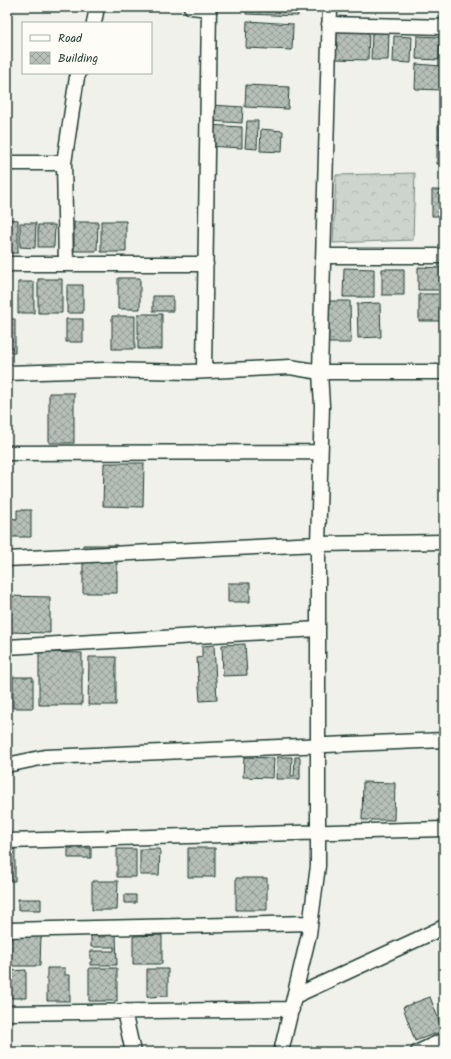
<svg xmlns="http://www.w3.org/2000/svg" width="451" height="1059" font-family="Kalam,sans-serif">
	<defs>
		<pattern id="forest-crowns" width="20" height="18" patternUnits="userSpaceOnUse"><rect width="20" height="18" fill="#cdd3cd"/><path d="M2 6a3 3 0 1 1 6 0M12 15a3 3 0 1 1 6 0" fill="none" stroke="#b0b6b1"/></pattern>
		<pattern id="building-cross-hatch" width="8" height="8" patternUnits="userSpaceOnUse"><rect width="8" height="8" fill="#b6bfb8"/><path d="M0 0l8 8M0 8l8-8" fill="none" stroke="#939c96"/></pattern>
	</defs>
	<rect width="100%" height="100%" fill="#f0f1eb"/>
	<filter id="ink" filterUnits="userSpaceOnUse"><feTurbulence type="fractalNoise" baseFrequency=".025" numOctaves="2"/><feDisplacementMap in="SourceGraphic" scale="8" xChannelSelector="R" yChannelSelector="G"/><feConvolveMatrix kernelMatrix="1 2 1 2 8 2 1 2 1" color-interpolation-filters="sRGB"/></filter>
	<g filter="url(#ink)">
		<path fill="url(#forest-crowns)" stroke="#768880" d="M415,173L413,240L333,243L336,175Z"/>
		<path fill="url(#building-cross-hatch)" stroke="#1f3d34" d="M247,7H298V16L246,14Z
			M338,7H370L369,10L338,9Z
			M247,21L293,24L292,50L246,48Z
			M337,30L369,32L368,60L335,59Z
			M372,32L389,33L388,60H371Z
			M394,36L412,37L411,63L393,62Z
			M417,36L440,37L439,60L416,59Z
			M416,64L442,66L441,90L415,89Z
			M246,85L289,87L288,109L245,107Z
			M211,105L243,107L242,123L210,121Z
			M247,121H258L257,149L245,148Z
			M438,121H444V139H438Z
			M208,125L242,127V148L207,146Z
			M261,129L283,131L282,152L260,151Z
			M437,144H444V164H437Z
			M432,190H444V216H432Z
			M7,219L18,220V253H7Z
			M101,221H126V252H101Z
			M74,222H98L97,251H74Z
			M20,223H36L35,248L20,247Z
			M38,225H55L54,247H38Z
			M418,267L444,268V290H418Z
			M344,268L374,269V297H343Z
			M382,269H404V295H382Z
			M118,278H140V309H118Z
			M38,279H62V313H38Z
			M18,282H34V313H18Z
			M67,285H83V313H67Z
			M419,294H444V321H419Z
			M153,296H173V311H153Z
			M328,301H350L351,343H328Z
			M380,303L381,337L358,338L357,304Z
			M138,314H162V349H138Z
			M112,316H135V349H112Z
			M7,319H15V353H7Z
			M66,319H83V342H66Z
			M49,393H74V443H49Z
			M104,463H144L143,507L103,506Z
			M17,510H31V537H8V518L17,519Z
			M83,545H117V593H83Z
			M228,583H250V602H228Z
			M7,596L50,597V633L7,632Z
			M245,644L247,675L223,676L222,645Z
			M214,645L217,700L200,701L197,658L202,657V646Z
			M39,652L82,653V705H39Z
			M89,657H116V705H88Z
			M13,677H33V708H13Z
			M244,757L274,758L273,778L243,777Z
			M277,757H292L291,776H294L295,757H300V779H276Z
			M363,782L395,783L394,820H362Z
			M68,848H91V858H68Z
			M188,848H215V877H188Z
			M7,849H15V881H7Z
			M117,849H136V877H117Z
			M140,849H160L159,875H140Z
			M236,878H267V910H236Z
			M92,881H118L117,910H92Z
			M124,895H136V903H124Z
			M18,899H41V910H18Z
			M7,934L41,935L40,966H7Z
			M91,934H98V937H106V934H116L117,965H90V962L93,961V959H90V951H114V947H91Z
			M162,935V964H133V936Z
			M47,968H65V975H70V1001H47Z
			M89,968H117V1001H89Z
			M147,969H168V996L147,997Z
			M26,970V998H7V971Z
			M430,997L443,1031L415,1041L403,1007Z"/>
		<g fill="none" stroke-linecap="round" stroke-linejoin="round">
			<defs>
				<path id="street" d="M191,7L209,9
					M330,7L320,372H444
					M94,23L97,7
					M329,24L444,27
					M7,163H64
					M323,256H444
					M7,264H206
					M66,264L64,163L77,77L79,73
					M204,371L209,7
					M7,373L105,370L189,372L290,367L320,372L322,406L318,544V866L309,934L281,1052
					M7,453L320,452
					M7,559L318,544L444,542
					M7,647L318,629
					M7,765L45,757L70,756L444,740
					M7,841L444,829
					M7,930L310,923
					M295,996L444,927
					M124,1011L133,1052
					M7,1013L292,1009
					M418,1052L444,1040"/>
			</defs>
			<use href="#street" stroke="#1f3d34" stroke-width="17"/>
			<use href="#street" stroke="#fdfcf7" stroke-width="14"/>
		</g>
	</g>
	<rect width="451" height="1059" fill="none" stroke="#fdfcf7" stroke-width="24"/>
	<rect x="12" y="12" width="427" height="1035" fill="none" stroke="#1f3d34" stroke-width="1.5" filter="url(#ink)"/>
	<rect x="22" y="22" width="130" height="52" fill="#fdfcf7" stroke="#a4b0a9"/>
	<rect x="30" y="35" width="20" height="6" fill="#fdfcf7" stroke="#a4b0a9"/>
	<text x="58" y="42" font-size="12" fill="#1f3d34">Road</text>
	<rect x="30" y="52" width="20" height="12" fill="url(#building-cross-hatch)" stroke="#a4b0a9"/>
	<text x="58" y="62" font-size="12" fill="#1f3d34">Building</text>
</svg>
